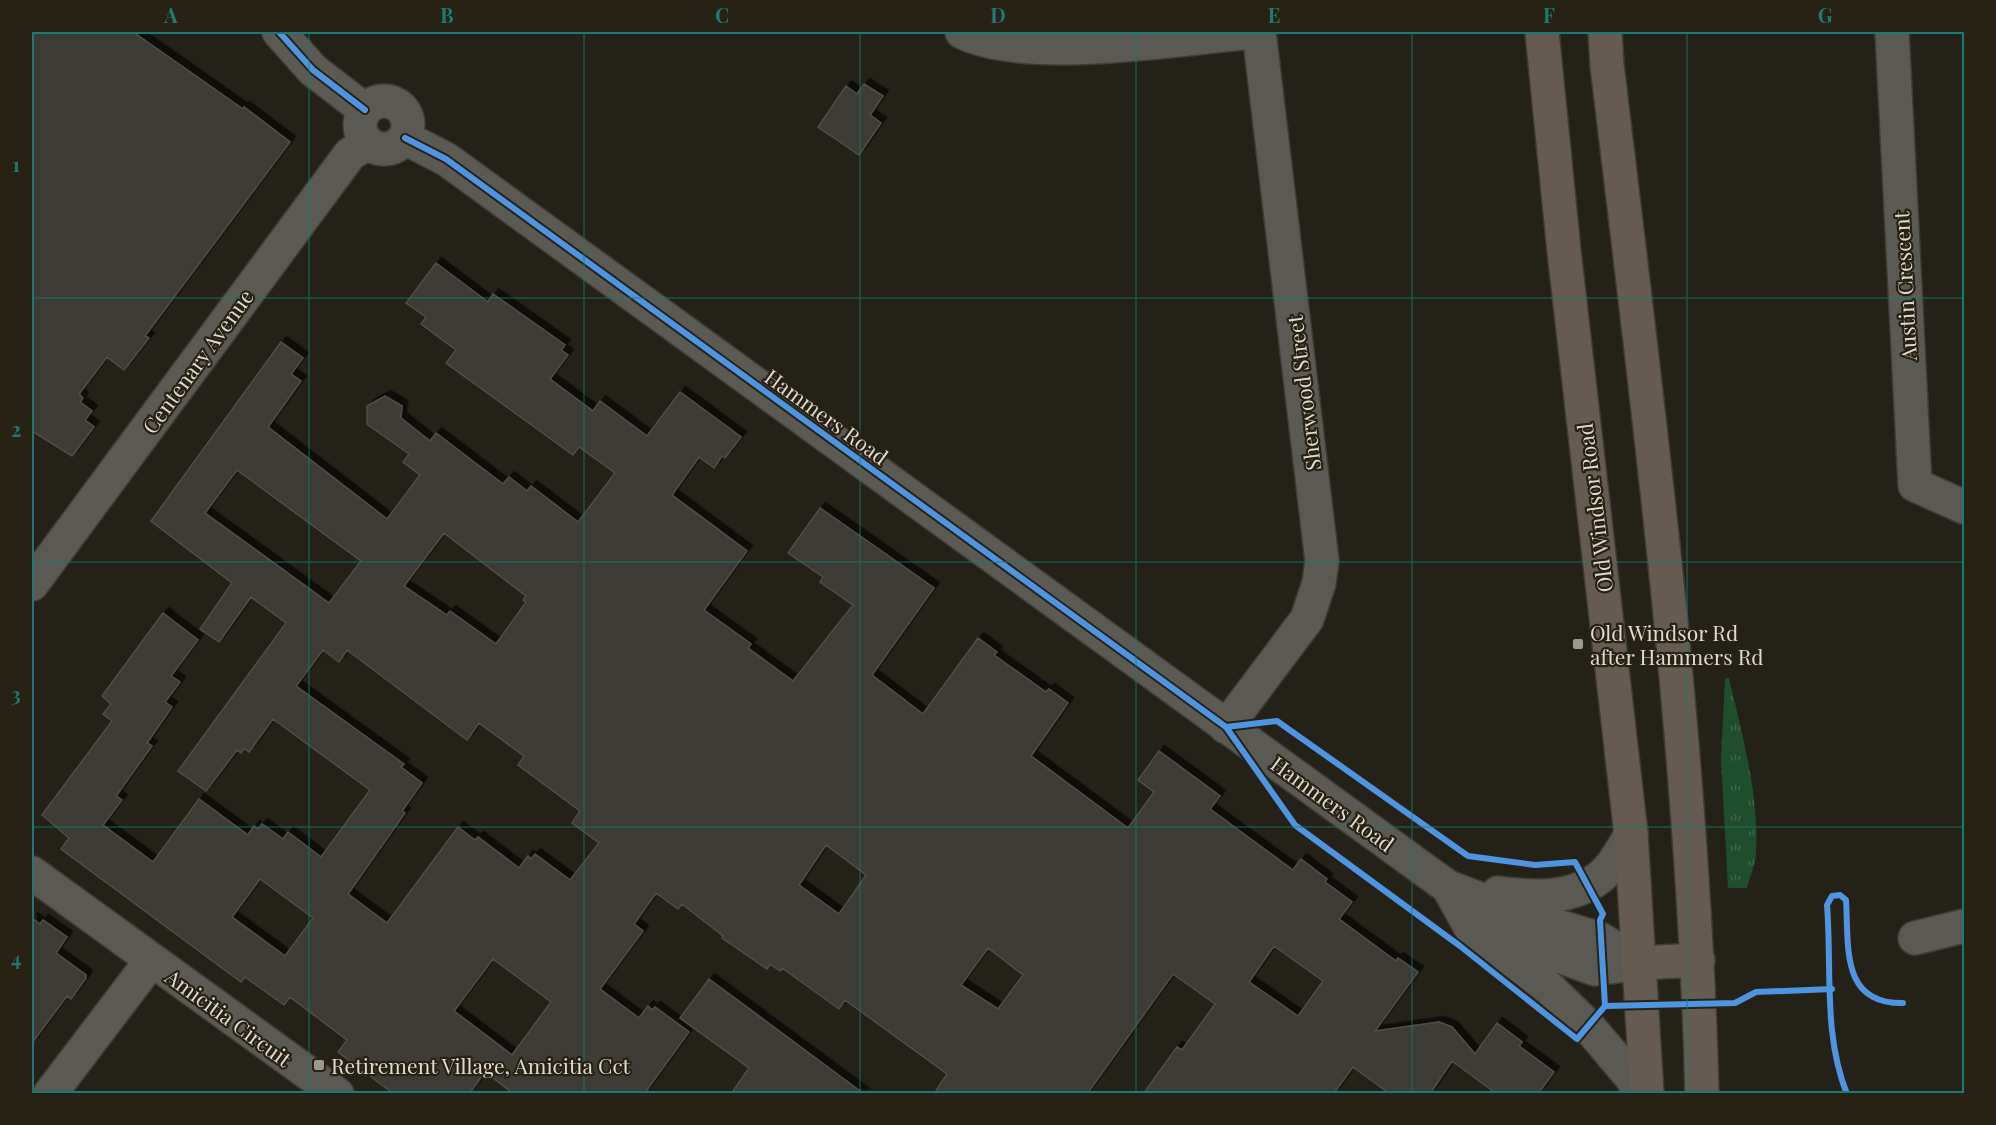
<svg xmlns="http://www.w3.org/2000/svg" width="1996" height="1125" font-family="'Playfair Display',serif">
	<defs>
		<pattern id="grass-tufts" width="24" height="20" patternUnits="userSpaceOnUse" patternTransform="scale(1.5)"><rect width="24" height="20" fill="#204d2d"/><path d="M3 7l-1-3M5 7V3M7 7l1-3M15 17l-1-3M17 17v-4M19 17l1-3" fill="none" stroke="#40664a"/></pattern>
		<filter id="shadow"><feDropShadow dx="5.5" dy="-5.5" stdDeviation="0" flood-color="#0009"/></filter>
	</defs>
	<rect width="100%" height="100%" fill="#242119"/>
	<path fill="url(#grass-tufts)" d="M1729,678C1742,735 1759,793 1756,852C1756,864 1750,876 1747,888H1728L1721,760L1725,679Z"/>
	<path fill="#3c3a34" stroke="#504d46" stroke-width="1.5" fill-rule="evenodd" filter="url(#shadow)" d="M32,32H133L243,109L244,107L290,142L145,336L149,338L124,370L107,357L79,394L83,398L80,402L92,411L85,420L94,427L72,456L32,431Z
		M864,84L883,96L870,115L881,123L859,155L818,127L846,86L857,94Z
		M436,263L488,302L493,294L565,345L561,350L568,355L550,379L593,411L600,401L647,436L680,392L741,437L725,458L722,456L714,468L699,457L672,495L747,551L704,610L751,644L748,648L793,681L853,605L820,582L823,577L788,553L820,508L934,588L872,675L923,714L978,638L997,652L994,655L1046,692L1049,689L1068,703L1031,756L1128,828L1154,792L1138,780L1159,751L1220,796L1210,809L1293,870L1301,859L1327,879L1325,882L1352,902L1339,919L1396,961L1398,958L1418,972L1375,1031L1439,1022L1452,1027L1475,1054L1497,1023L1522,1042L1519,1046L1554,1072L1538,1094H1497L1452,1061L1430,1094H1390L1353,1067L1333,1094H1143L1177,1047L1182,1050L1215,1004L1173,974L1087,1094H934L947,1074L845,1000L839,1009L782,968L780,971L770,964L767,969L722,938L723,936L682,904L678,909L656,893L634,924L643,931L600,989L639,1018L648,1006L652,1010L655,1007L689,1032L644,1094H514L485,1072L469,1094H394L338,1052L347,1040L290,997L284,1005L245,977L241,982L61,849L69,838L42,815L112,721L103,714L111,704L102,696L163,613L198,640L171,676L180,682L165,702L172,707L147,743L152,746L116,796L122,800L103,825L153,862L199,799L248,835L254,826L258,829L262,824L283,839L288,832L321,857L370,790L273,719L249,752L244,748L241,753L237,750L206,791L178,771L286,623L251,597L219,642L200,629L232,583L151,521L281,342L303,358L291,374L301,381L268,427L387,519L420,475L403,462L409,454L367,424V406L385,396L402,406L401,418L430,441L436,433L503,484L509,477L527,491L531,486L578,522L615,473L579,447L573,455L446,363L456,350L421,324L426,317L406,303ZM237,470L361,561L329,603L205,513ZM444,533L526,596L523,600L526,602L496,644L450,611L447,615L404,586ZM323,650L339,662L347,650L467,740L479,723L524,756L518,765L580,811L572,823L599,843L570,880L535,854L531,859L528,856L519,868L478,837L475,840L458,827L387,923L348,894L405,813L402,811L422,783L401,767L404,764L296,686ZM826,845L866,875L839,914L799,885ZM260,879L313,918L285,956L232,917ZM1274,946L1323,981L1298,1016L1249,982ZM988,948L1023,975L998,1009L961,985ZM493,959L551,1002L512,1055L454,1011Z
		M32,918L40,924L43,920L67,937L56,953L86,975V978L71,999L67,996L32,1043Z
		M709,979L864,1094H731L749,1068L680,1018Z"/>
	<g fill="none" stroke-linecap="round" stroke-linejoin="round">
		<defs>
			<path id="minor" d="M279,32L313,70L365,110
				M962,32C1026,64 1179,39 1252,32
				M1892,32L1915,485L1964,507
				M360 125a24 24 0 1 1 48 0a24 24 0 1 1-48 0Z
				M405,138L446,159L1448,887L1528,917L1600,939L1640,963
				M32,584L350,154L368,143
				M1226,727L1307,619L1319,583L1322,561L1259,32
				M32,873L337,1094
				M1448,887L1472,930L1549,988L1588,1026L1632,1078L1640,1094
				M1498,893C1536,898 1583,901 1611,866C1619,856 1625,845 1631,834
				M1496,926L1526,944L1595,969L1640,963
				M1915,938L1964,926
				M50,1094L151,961"/>
			<path id="highway" d="M1542,32L1564,251L1631,834L1647,1094
				M1605,32L1607,65C1648,407 1693,749 1702,1094
				M1640,963L1698,960"/>
		</defs>
		<use href="#minor" stroke="#3f3c36" stroke-width="36"/>
		<use href="#highway" stroke="#3f3c36" stroke-width="36"/>
		<use href="#minor" stroke="#5b5953" stroke-width="33"/>
		<use href="#highway" stroke="#655b53" stroke-width="33"/>
		<defs>
			<path id="cycleway" d="M279,32L313,70L365,110
				M405,138L446,159L1226,727L1295,825L1460,946L1577,1039L1605,1006L1600,920L1603,914L1575,862L1535,865L1468,856L1277,721L1226,727
				M1605,1006L1735,1003L1756,992L1832,989
				M1847,1094C1823,1035 1832,968 1827,905L1832,896L1840,895L1846,900C1849,946 1840,1004 1903,1003"/>
		</defs>
		<use href="#cycleway" stroke="#282215" stroke-width="10"/>
		<use href="#cycleway" stroke="#4d94e3" stroke-width="6"/>
	</g>
	<path fill="none" stroke="#197b73" stroke-width="1.5" stroke-opacity="0.55" d="M309,32V1094M584,32V1094M860,32V1094M1136,32V1094M1412,32V1094M1687,32V1094M32,298H1964M32,562H1964M32,827H1964"/>
	<g fill="#9d9991" stroke="#282215" stroke-width="2">
		<rect x="1572" y="638" width="12" height="12" rx="3"/>
		<rect x="313" y="1059" width="12" height="12" rx="3"/>
	</g>
	<g text-anchor="middle" dominant-baseline="central" stroke-width="4.5" stroke-linejoin="round" paint-order="stroke">
		<g font-size="21" fill="#dedad1" stroke="#282215">
			<text transform="translate(1904 286) rotate(-93)">Austin Crescent</text>
			<text transform="translate(197 361) rotate(-54)">Centenary Avenue</text>
			<text transform="translate(1303 393) rotate(-97)">Sherwood Street</text>
			<text transform="translate(827 416) rotate(36)">Hammers Road</text>
			<text transform="translate(1594 508) rotate(-97)">Old Windsor Road</text>
			<text transform="translate(1333 803) rotate(36)">Hammers Road</text>
			<text transform="translate(229 1017) rotate(36)">Amicitia Circuit</text>
		</g>
		<g font-size="21" fill="#dedad1" stroke="#282215" text-anchor="start">
			<text x="1590" y="632">Old Windsor Rd<tspan x="1590" dy="24">after Hammers Rd</tspan></text>
			<text x="331" y="1065">Retirement Village, Amicitia Cct</text>
		</g>
	</g>
	<rect width="1996" height="1125" fill="none" stroke="#282215" stroke-width="66"/>
	<rect x="33" y="33" width="1930" height="1059" fill="none" stroke="#197b73" stroke-width="2"/>
	<g font-size="20" text-anchor="middle" font-weight="bold" fill="#197b73">
		<text x="171" y="23">A</text>
		<text x="447" y="23">B</text>
		<text x="722" y="23">C</text>
		<text x="998" y="23">D</text>
		<text x="1274" y="23">E</text>
		<text x="1549" y="23">F</text>
		<text x="1825" y="23">G</text>
		<text x="16" y="172">1</text>
		<text x="16" y="437">2</text>
		<text x="16" y="702">3</text>
		<text x="16" y="966">4</text>
	</g>
</svg>
